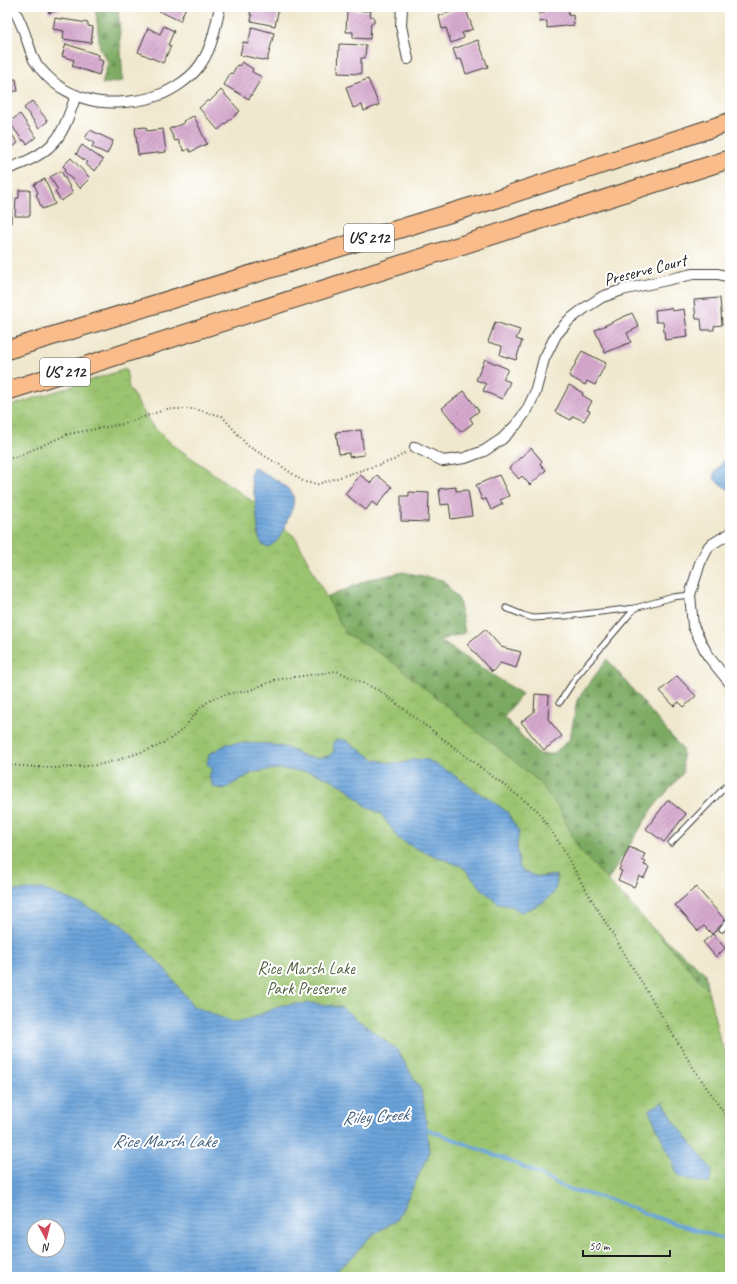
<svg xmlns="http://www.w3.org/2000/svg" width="737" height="1284" font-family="Caveat,sans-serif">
	<defs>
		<pattern id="forest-firs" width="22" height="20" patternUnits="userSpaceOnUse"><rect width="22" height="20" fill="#7caa62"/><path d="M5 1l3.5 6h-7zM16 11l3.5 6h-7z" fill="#658a50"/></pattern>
		<pattern id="park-crowns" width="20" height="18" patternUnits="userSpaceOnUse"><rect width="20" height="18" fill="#9bc470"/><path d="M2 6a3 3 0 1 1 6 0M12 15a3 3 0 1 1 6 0" fill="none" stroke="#85a860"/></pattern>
		<pattern id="water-rules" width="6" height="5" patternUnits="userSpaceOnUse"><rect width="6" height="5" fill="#6ca4db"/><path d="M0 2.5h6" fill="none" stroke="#5885b1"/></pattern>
		<pattern id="building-hatch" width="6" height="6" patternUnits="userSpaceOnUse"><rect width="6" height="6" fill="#d6a8ce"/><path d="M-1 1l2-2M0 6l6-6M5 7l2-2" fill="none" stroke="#b790b0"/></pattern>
	</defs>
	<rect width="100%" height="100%" fill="#fff"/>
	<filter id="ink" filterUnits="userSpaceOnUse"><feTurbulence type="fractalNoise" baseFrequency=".025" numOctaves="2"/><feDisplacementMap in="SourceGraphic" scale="8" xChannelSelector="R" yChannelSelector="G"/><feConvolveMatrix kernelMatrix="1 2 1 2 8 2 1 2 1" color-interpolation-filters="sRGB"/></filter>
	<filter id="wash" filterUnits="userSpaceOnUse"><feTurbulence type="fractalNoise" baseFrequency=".012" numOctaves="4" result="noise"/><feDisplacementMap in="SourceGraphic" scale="16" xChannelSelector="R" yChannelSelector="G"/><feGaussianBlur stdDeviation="0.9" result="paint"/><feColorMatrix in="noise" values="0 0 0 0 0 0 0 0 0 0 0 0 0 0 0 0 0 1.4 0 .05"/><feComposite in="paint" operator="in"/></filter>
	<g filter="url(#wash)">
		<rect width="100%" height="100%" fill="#f0e8ce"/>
		<path fill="url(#forest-firs)" stroke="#4c633f" d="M93,7H118L123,81L102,84L108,62L100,49L96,13Z
			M7,494L326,598L370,579L403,572L443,580L459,600L465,633L439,640L522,694L504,717L539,754H553L570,739L577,700L607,659L682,749L683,773L653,808L606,883L627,900L641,919L705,973L710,1004Z"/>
		<path fill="url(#park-crowns)" stroke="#5c7046" fill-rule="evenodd" d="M126,369L129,388L153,427L172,444L255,503L296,538L345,633L389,659L537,780L559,808L579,850L657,933L708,990L720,1040L730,1061V1277H7V407ZM34,1226H58V1250H34Z"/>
		<path fill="url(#water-rules)" stroke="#44607c" fill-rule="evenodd" d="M730,452V490L718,483L714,479V474Z
			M253,467C263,473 290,485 293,496C296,504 289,515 286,523C282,534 279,542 268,547L262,544L259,538L255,498L250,475Z
			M338,739L345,740L374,759L388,763H403L415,759L428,760L451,773L482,795L489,798L507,812L519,832L517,845L519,865L522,870L535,876L541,877L556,875C561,897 538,906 521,912L511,906L499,904L483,890L463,867L415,848L399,839L381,814L366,806L345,787L332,780L312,772L277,769L254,772L224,789L213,787L209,776L212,769L207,764L209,754L227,744L239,743L270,744L287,748L306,757L318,758L329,756L334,751L333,742Z
			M42,889L81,904L122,925L164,968L193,1006L235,1023L257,1016L282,1005L310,1003L341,1007L397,1050L421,1090L426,1119L429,1154L397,1220L371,1236L353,1256L329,1277H7V892L10,891ZM34,1226H58V1250H34Z
			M663,1102L675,1122L712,1170L709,1184L679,1177L649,1110Z"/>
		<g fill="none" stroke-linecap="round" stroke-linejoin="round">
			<path stroke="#6ca4db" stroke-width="3.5" d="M424,1128L510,1161L541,1175L565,1188L618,1202L649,1215L730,1241"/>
		</g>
		<g id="blocks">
			<path fill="url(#building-hatch)" d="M47,7H69L49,13Z
				M156,7H186L180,21L155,9Z
				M253,7H279L275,26L251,21L252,15H250L251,9L253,10Z
				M465,7L473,29L462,33L464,38L451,43L446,28L442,29L439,16Z
				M544,7H568L569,16L573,15L574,25L547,28V21L540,22L539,13H545Z
				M347,10L371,11L370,16L374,17V23H371L370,39L353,38V32H346Z
				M55,18L88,23V26L93,27L91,43L63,39L64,31L53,29Z
				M164,26L174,31L168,45L171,46L163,63L138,52L148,28L160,34Z
				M252,27L274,33L267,61L240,55L243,42L248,43Z
				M478,40L488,67L466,74L461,59L457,60L453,49Z
				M66,44L99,55L98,59L103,61L99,75L72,66L74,60L62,56Z
				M339,44L366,45L365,58H361V74L338,73Z
				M242,62L253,69L252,72L262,77L249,99L224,85L230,73L232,74L237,65L239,66Z
				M16,79L18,91L7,92V80Z
				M368,79L379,105L364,111L362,105L353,108L346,87Z
				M221,90L240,111L218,130L199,108L208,100L209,102Z
				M32,101L48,121L39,128L24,108Z
				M20,114L36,137L27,144L24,140L23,141L9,122Z
				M194,116L207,144L190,152L189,149L184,151L178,140L175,141L169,129L184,123L183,121Z
				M146,127L147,131L163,129L166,152L138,155L135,128Z
				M7,128L18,143L8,151L7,149Z
				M90,130L113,141L107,154L92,147L94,143L85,138Z
				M82,145L103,160L95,171L85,164L87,162L76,154Z
				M71,158L90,178L80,188L64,171L66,169L63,166Z
				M61,171L73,193L61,201L55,191L58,190L50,177Z
				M45,179L55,204L42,209L36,194L38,193L34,184Z
				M19,190H30V216H15L16,198H19Z
				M7,194H12L11,223H7Z
				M720,298L722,325L714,326V330H702L701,319H696L694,300Z
				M671,308L672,311L684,309L688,337L665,340L663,322H656L655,310Z
				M632,313L639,327L627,333L631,342L605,353L595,330Z
				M495,322L520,330L516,339L522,341L516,360L500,355L502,346L488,342Z
				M582,351L606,363L595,385L587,381L585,385L569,376Z
				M485,359L508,369L503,379L510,382L502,399L483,391L486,384L476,380Z
				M569,385L583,393L582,395L592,401L587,410L590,411L584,421L573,416L571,420L555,412Z
				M464,391L479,411L470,418L473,423L461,432L442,408Z
				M361,430L364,455L349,457V453L339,454L336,432Z
				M531,448L542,461L540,464L546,470L530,485L522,476L519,479L509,468Z
				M360,475L371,483L377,475L392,487L377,506L372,502L366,510L345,494Z
				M499,475L509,496L500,500L503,504L491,510L486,499L482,500L476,485Z
				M456,487V491L468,490L472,516L451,519L449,504L441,505L439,489Z
				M409,492L429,493L428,522L401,521V496H409Z
				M485,629L501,647L521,652L516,668L500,663L492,672L467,644Z
				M677,676L696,696L684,707L679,702L674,706L660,691Z
				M535,694L549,695L548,719L562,736L544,750L521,722L534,712Z
				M668,800L686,814L664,842L646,829Z
				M629,847L645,854L642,860L646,862L644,865L649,867L644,878L639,876L634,887L618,880L622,871L619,870Z
				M696,887L726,921L712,934L704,926L698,931L675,905Z
				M713,934L725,948L716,957L703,942Z"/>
		</g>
	</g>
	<g filter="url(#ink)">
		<use href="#blocks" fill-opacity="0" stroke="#3c3b37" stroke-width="1"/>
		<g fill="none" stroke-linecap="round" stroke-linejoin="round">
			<defs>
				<path id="service" d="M506,608L523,615L533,618L566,616L635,608L673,597L690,595
					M560,702L577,676L635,608
					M671,843L730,782
					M722,929L730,919"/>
				<path id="minor" d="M12,7C20,18 24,31 28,43C30,49 32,55 34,60C37,65 42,71 46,75C57,87 74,96 90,100C109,105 141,102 159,95C171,91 189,79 197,69C212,51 215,28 220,7
					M402,7L401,26L408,59
					M7,169C25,163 43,155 55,141C65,130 71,109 76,95
					M415,447L443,461L465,458L484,451L502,439L516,425L527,410L535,393L544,359L556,335L569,320L585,308L602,297L622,290L693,274H718L730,277
					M730,533L709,546L700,563L690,595L693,626L708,656L730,683"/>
				<path id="motorway" d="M7,350L496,199L730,122
					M7,391L730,159"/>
			</defs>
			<use href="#service" stroke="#3c3b37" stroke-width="7"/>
			<use href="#minor" stroke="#3c3b37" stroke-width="12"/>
			<use href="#motorway" stroke="#3c3b37" stroke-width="20"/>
			<path stroke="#3c3b37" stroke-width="2" stroke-dasharray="1 3" stroke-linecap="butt" d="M7,458L16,457L68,434L123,424L167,409H195L222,416L248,446L280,465L304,482L318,484L394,460L406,452
				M7,765L52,768L77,767L97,765L118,760L156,747L172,738L184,728L202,706L212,699L226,694L248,691L275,680L337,671L380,691L537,810L560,844L583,885L692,1066L730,1122"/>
			<use href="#service" stroke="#fff" stroke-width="5"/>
			<use href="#minor" stroke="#fff" stroke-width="10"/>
			<use href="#motorway" stroke="#f9bc8a" stroke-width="18"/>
		</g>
	</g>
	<g text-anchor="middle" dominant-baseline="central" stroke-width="4" stroke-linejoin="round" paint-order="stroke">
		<g fill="#fff" stroke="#606060" stroke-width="1">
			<rect x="344" y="224" width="50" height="28" rx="3"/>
			<rect x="40" y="358" width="50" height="28" rx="3"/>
		</g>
		<g font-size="16" font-weight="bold" fill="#1c1c1c">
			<text x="369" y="238">US 212</text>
			<text x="65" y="372">US 212</text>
		</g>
		<g font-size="17" fill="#1c1c1c" stroke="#fff">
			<text transform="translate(645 270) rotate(-14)">Preserve Court</text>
		</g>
		<g font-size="17" fill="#4f5f3e" stroke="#fff">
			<text x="306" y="968">Rice Marsh Lake<tspan x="306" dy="20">Park Preserve</tspan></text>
		</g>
		<g font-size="18" font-style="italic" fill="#44607c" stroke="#fff">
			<text transform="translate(375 1116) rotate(-4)">Riley Creek</text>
			<text x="164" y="1141">Rice Marsh Lake</text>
		</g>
	</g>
	<rect width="737" height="1284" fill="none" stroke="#fff" stroke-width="24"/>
	<g transform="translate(46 1238) rotate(173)"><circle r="19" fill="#ffffff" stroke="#a4a4a4"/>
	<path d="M0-3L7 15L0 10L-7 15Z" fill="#d1495b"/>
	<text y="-6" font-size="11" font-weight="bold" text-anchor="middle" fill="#1c1c1c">N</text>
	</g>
	<path d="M583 1250v6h87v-6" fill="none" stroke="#1c1c1c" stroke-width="2"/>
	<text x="589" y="1250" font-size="12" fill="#1c1c1c" stroke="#ffffff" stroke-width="3" paint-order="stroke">50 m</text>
</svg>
